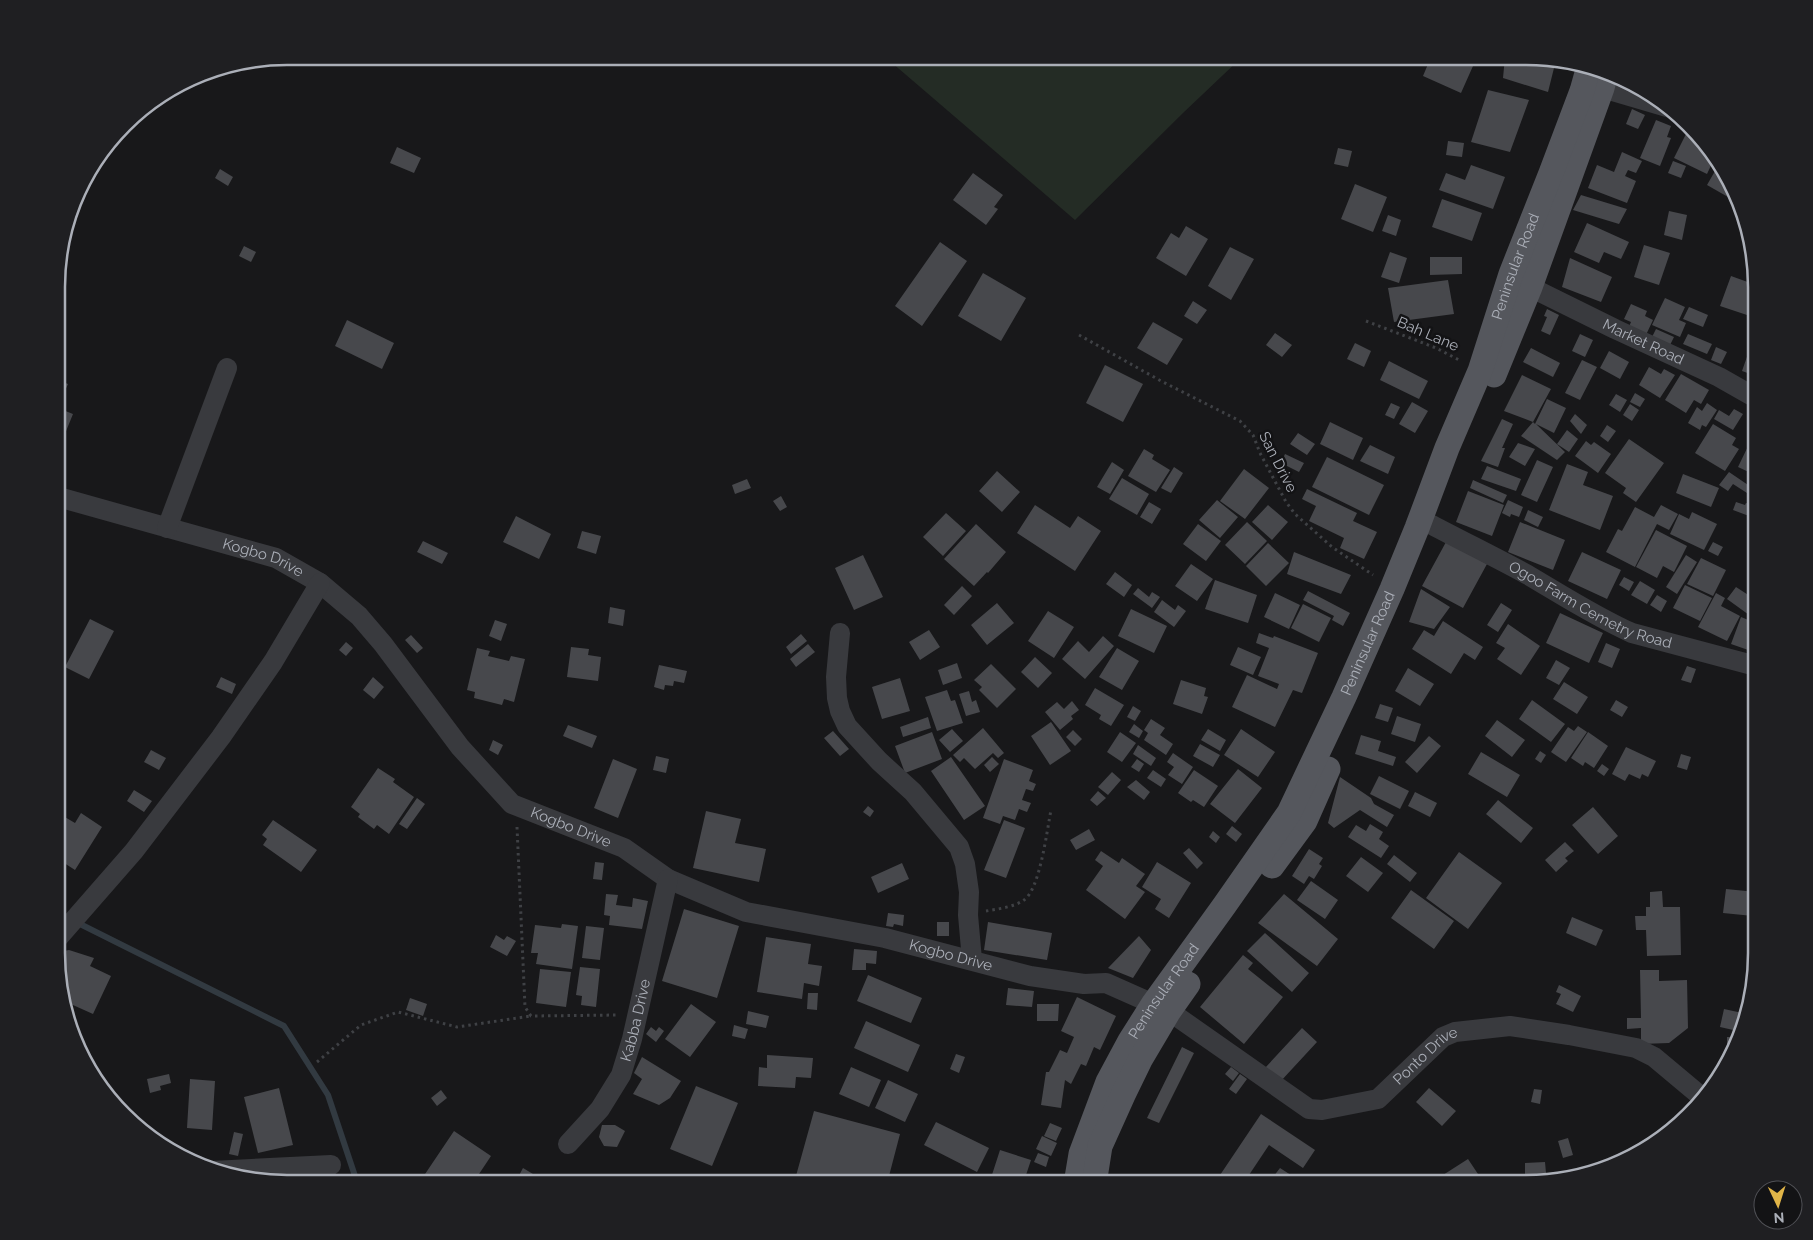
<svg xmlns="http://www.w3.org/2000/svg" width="1813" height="1240" font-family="Raleway,sans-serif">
	<rect width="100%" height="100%" fill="#18181a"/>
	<path fill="#242c25" d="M884,56L1242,57L1183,113L1075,220Z"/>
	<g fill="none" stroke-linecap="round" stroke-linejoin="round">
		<path stroke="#323a41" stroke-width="6" d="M58,913L284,1026L328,1095L355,1176L356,1183"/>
	</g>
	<path fill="#47484c" d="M1431,57H1477L1461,93L1423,76Z
		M1505,57L1556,60L1548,92L1503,78Z
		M1488,90L1529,100L1510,152L1471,142Z
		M1632,109L1645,115L1638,129L1626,124Z
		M1656,120L1671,126L1667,137L1671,138L1660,166L1640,158Z
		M1688,130L1714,159L1707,174L1674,158Z
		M1448,141L1464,143L1462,157L1446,155Z
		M397,147L421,158L414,173L390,163Z
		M1338,148L1352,151L1348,167L1334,164Z
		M1622,152L1642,161L1636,173L1628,170L1625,176L1636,181L1627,203L1588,188L1597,165L1614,172Z
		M1673,161L1686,166L1681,178L1668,173Z
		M1719,164L1726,172L1732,191L1728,197L1707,185Z
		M1471,165L1505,177L1493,209L1439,190L1446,173L1465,180Z
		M220,169L233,177L228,186L215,178Z
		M973,173L1003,195L994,207L998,209L986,225L953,200Z
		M1355,184L1387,197L1373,232L1341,219Z
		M1581,195L1627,209L1619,224L1573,210Z
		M1442,199L1482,213L1472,241L1432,227Z
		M1669,211L1687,215L1682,240L1664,235Z
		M1388,215L1401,220L1396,236L1382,231Z
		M1587,223L1629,242L1621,259L1604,252L1599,263L1574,252Z
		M1186,226L1208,239L1186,276L1156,258L1171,233L1179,238Z
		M940,242L967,261L922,326L895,306Z
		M1644,245L1670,253L1659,285L1634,277Z
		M244,246L256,252L251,262L239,256Z
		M1230,247L1254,259L1231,300L1208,286Z
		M1390,252L1407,258L1399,283L1381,277Z
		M1430,257H1462V274L1430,275Z
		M1570,258L1612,277L1601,302L1562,287Z
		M983,273L1026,298L1001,341L958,316Z
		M1731,276L1756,285V289L1747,315L1720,306Z
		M1448,280L1454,314L1394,322L1388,288Z
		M1665,298L1685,307L1679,320L1686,323L1680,337L1652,325Z
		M1193,301L1207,310L1197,324L1184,316Z
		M1631,304L1647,311L1645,316L1653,320L1645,337L1628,329L1631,322L1624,319Z
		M1689,307L1708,315L1703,327L1683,319Z
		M1547,309L1559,315L1550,335L1541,331L1547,317L1544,316Z
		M347,320L394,343L382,369L335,346Z
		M1153,322L1183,339L1167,365L1137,348Z
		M1656,329L1674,337L1669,347L1651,339Z
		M1756,331V376L1742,371Z
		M1275,333L1292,345L1282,357L1266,345Z
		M1580,334L1593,340L1585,357L1572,351Z
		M1688,334L1712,344L1707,354L1683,344Z
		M1355,343L1371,351L1364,367L1347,359Z
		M1716,347L1727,352L1721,364L1711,360Z
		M1531,348L1560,363L1553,377L1523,362Z
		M1609,351L1629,362L1620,379L1600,368Z
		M1582,360L1597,367L1580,400L1565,393Z
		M1389,361L1428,381L1419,399L1380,380Z
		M1105,365L1143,384L1123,422L1086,403Z
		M1649,367L1661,374L1664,369L1675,375L1660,398L1639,385Z
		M1681,374L1709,390L1701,404L1694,400L1686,413L1665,400Z
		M1522,375L1551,389L1533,422L1504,411Z
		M58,380L68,384L64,393L58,391Z
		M1635,393L1645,399L1640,407L1630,402Z
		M1616,394L1627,400L1620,412L1609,405Z
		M1547,399L1566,408L1554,433L1536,424L1565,452L1557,460L1521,436L1533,422L1535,424Z
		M1412,402L1428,411L1415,433L1399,424Z
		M1391,403L1400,407L1394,419L1385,415Z
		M1707,403L1717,410L1706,427L1702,425L1700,430L1688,423L1697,407L1702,411Z
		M1630,404L1639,410L1632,421L1623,415Z
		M58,408L73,414L58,451Z
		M1734,409L1743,414L1733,430L1714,419L1719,410L1729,416Z
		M1575,414L1587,425L1581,434L1570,421Z
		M1502,419L1513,424L1502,448H1505L1498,467L1481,461Z
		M1330,422L1363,438L1353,460L1320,444Z
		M1713,424L1736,438L1732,445L1739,449L1725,471L1695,453Z
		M1607,425L1616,431L1608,442L1600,436Z
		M1567,430L1578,439L1569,452L1557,444Z
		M1298,433L1315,444L1307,455L1290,444Z
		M1753,436L1756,438V466L1753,474L1738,467Z
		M1629,439L1664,463L1636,502L1623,493L1626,488L1605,473Z
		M1586,441L1591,445L1594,442L1611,454L1598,473L1575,456Z
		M1518,443L1535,449L1525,466L1509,457Z
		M1370,445L1395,457L1388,474L1360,461Z
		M1144,449L1154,455L1152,459L1170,470L1156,492L1128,476Z
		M1285,454L1304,463L1299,472L1281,463Z
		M1327,457L1384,485L1369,515L1312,487Z
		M1537,460L1553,467L1537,502L1521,495Z
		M1112,462L1124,470L1110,494L1097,487Z
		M1567,464L1588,472L1583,485L1613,496L1600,530L1549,510Z
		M1487,466L1521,479L1516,491L1481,479Z
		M1174,467L1183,473L1171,493L1161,488Z
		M1244,469L1269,488L1245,519L1220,501Z
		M997,471L1020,492L1002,512L979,491Z
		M1729,472L1751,487L1747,493L1733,484L1728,491L1719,485Z
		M1683,474L1719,488L1711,507L1676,493Z
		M1122,478L1149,494L1137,515L1109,499Z
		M747,479L751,488L735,494L732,485Z
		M1473,480L1507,495L1503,503L1470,488Z
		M1307,489L1357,513L1353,521L1377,532L1364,559L1340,548L1344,538L1309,521L1316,506L1302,499Z
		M1468,491L1504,505L1492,536L1456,522Z
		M781,496L787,507L780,511L773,501Z
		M1217,500L1238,517L1220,538L1199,520Z
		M1508,500L1523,507L1519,517L1511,514L1510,517L1502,513Z
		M1149,502L1161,509L1152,524L1140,517Z
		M1736,502L1745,505L1746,503L1753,505L1749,516L1733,510Z
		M1035,505L1070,528L1078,516L1101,531L1075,571L1017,533Z
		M1268,505L1288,522L1272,540L1252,522Z
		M1661,505L1678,514L1669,530L1657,524L1635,567L1606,552L1618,529L1622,531L1635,507L1654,517Z
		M1528,510L1543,517L1538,527L1524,520Z
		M1692,512L1717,524L1704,550L1670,534L1679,514L1689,519Z
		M946,513L966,531L943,556L923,537Z
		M516,516L551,534L539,559L503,542Z
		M1247,522L1267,541L1245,564L1225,545Z
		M1520,522L1565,540L1553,570L1508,552Z
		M976,524L1006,552L988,573L987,572L974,586L944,559Z
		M1198,524L1221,541L1206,561L1183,544Z
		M1656,530L1687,546L1674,572L1663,566L1657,578L1636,567Z
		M582,531L601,536L596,554L577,548Z
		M423,541L448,553L442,564L417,552Z
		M1446,542L1487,564L1463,608L1422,586Z
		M1713,542L1723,547L1718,556L1708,551Z
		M1268,543L1289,563L1266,586L1246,566Z
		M1294,552L1351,575L1341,594L1287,574Z
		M1582,552L1621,570L1607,599L1568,581Z
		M863,555L883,597L854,610L835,568Z
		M1686,555L1697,562L1677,594L1666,587Z
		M1701,558L1726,570L1713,596L1687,584Z
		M1191,564L1213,579L1197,601L1175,586Z
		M1115,572L1132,585L1124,597L1106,584Z
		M1624,577L1634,582L1629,591L1619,585Z
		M1215,580L1257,595L1248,623L1205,609Z
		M1640,581L1655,590L1647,604L1631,595Z
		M1685,585L1712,598L1700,621L1673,608Z
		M962,586L972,596L954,615L944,605Z
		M1736,587L1756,600V620L1727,599Z
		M1138,588L1149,597L1152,592L1160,597L1152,608L1133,594Z
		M1421,589L1450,607L1434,629L1409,622Z
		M1308,591L1350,613L1343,626L1332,620L1334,616L1303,600Z
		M1275,593L1300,605L1289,629L1264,617Z
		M1716,593L1725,598L1721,606L1740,616L1727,641L1698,627Z
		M1657,595L1667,601L1661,612L1650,605Z
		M1162,600L1175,610L1178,605L1186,611L1174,627L1154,612Z
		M997,603L1014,623L987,645L971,625Z
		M1501,603L1512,610L1498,632L1487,625Z
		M1303,604L1331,618L1319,642L1291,628Z
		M610,607L625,610L623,626L608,623Z
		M1131,609L1167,626L1154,653L1118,636Z
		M1048,611L1074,627L1054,658L1028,641Z
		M1560,613L1603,633L1589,663L1546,643Z
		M1741,617L1756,623V637L1751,651L1731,644Z
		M90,619L114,631L89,679L65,667Z
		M495,620L507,624L501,641L489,636Z
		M1443,621L1483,647L1475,660L1464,653L1451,674L1412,649L1424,630L1434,636Z
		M1508,624L1540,646L1521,675L1497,659L1505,648L1496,643Z
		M929,630L940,647L920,660L909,642Z
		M1259,633L1273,638L1274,636L1318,653L1302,693L1293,690L1275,727L1232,707L1247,675L1277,689L1279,684L1258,676L1269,648L1256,643Z
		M801,634L807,641L791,654L786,647Z
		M411,635L423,648L417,653L405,640Z
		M1103,636L1114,646L1085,679L1062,659L1078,641L1089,652Z
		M346,642L353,648L346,656L339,650Z
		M1606,643L1620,649L1612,668L1598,662Z
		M808,644L815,652L796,667L790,659Z
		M571,647L589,649L588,655L601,657L598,681L567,677Z
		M1238,647L1261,657L1253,675L1230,665Z
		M477,648L490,651L488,656L509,661L511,656L525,659L514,702L504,699L502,705L474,698L475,692L467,690Z
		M1117,648L1139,661L1122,690L1099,677Z
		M1035,657L1052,673L1038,688L1021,672Z
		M1556,660L1570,668L1559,685L1546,678Z
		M957,663L962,678L943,685L938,670Z
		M991,664L1016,689L997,708L979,690L982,687L974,680Z
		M659,665L687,671L684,683L674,681L673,686L665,685L664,690L654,687Z
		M1687,666L1696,669L1691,683L1681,680Z
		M1408,668L1434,684L1420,706L1395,691Z
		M221,677L236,684L232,694L216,687Z
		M373,677L384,687L374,699L363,690Z
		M900,678L910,711L882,719L872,687Z
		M1181,680L1206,688L1204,696L1208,697L1202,714L1173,704Z
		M1564,682L1588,697L1577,714L1553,699Z
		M1095,688L1124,705L1111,726L1099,719L1101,715L1085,705Z
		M947,690L951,701L955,700L963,723L937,731L925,697Z
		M969,691L972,702L976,700L980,712L966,716L959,694Z
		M1532,700L1565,724L1551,742L1519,719Z
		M1616,700L1628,707L1622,717L1610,710Z
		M1072,701L1079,710L1071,716L1073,719L1060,730L1045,712L1057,702L1064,709Z
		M1380,704L1393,708L1388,722L1375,718Z
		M1133,706L1141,711L1135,721L1127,717Z
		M1397,716L1421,724L1415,742L1391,734Z
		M928,717L931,728L903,737L900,727Z
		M1151,719L1165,728L1160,735L1173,744L1166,755L1144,740L1148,733L1144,730Z
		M1497,720L1525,740L1512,757L1485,736Z
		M1051,722L1071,751L1050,765L1031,736Z
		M1134,724L1143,731L1139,738L1129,732Z
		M568,725L597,736L592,748L563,736Z
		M1578,726L1587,732L1566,762L1551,752L1568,727L1574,731Z
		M983,728L1004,753L998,758L993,753L975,769L964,758L960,762L953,755Z
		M952,729L963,741L950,752L939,740Z
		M1208,729L1226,740L1220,751L1201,740Z
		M1241,729L1275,752L1258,777L1224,755Z
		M1073,730L1082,739L1075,746L1066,737Z
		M833,731L849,749L840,756L824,738Z
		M932,732L942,759L905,773L895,746Z
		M1120,732L1136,743L1122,762L1107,752Z
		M1588,732L1608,746L1594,768L1585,762L1583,766L1571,758Z
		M1361,735L1381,741L1378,751L1396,757L1393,766L1355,754Z
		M1429,736L1441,746L1417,773L1405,762Z
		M493,740L503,745L498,755L489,750Z
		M1200,744L1220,755L1213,767L1193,756Z
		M1138,745L1156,758L1151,766L1133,754Z
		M1626,747L1656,761L1648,777L1642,774L1640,779L1629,774L1625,781L1612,774Z
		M151,750L166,758L159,770L144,762Z
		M1540,751L1546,755L1541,763L1535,759Z
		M1481,752L1520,775L1507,797L1468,774Z
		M1173,753L1193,767L1182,784L1168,775L1174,767L1167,762Z
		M1681,754L1691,757L1687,770L1677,767Z
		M656,756L669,759L666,773L653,770Z
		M951,757L985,806L964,820L931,771Z
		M992,757L999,764L990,772L984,765Z
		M613,759L637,769L618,818L594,808Z
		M1004,759L1033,770L1029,781L1036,784L1033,791L1026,789L1022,800L1031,803L1027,812L1019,809L1015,820L1003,816L1000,824L983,818Z
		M1137,759L1144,764L1139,772L1131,767Z
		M1602,764L1609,769L1604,776L1597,771Z
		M378,768L395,779L393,782L414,797L389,834L377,825L374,829L358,817L360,814L351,807Z
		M1238,769L1262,788L1235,823L1210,804Z
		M1153,770L1166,779L1161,787L1147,778Z
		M1194,770L1218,786L1204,807L1193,800L1191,802L1178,793Z
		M1112,772L1121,780L1108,795L1098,787Z
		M1379,776L1409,791L1400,809L1370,794Z
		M1340,777L1371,798L1374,804L1394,815L1387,827L1360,810L1334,828L1328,823Z
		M1136,780L1150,792L1144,800L1127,787Z
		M134,790L152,801L144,812L127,801Z
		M1098,791L1106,798L1097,806L1090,800Z
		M1415,792L1437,803L1430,817L1408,806Z
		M417,798L425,804L407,829L399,824Z
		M1498,800L1533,828L1521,843L1486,814Z
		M868,806L874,811L870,817L863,812Z
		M1593,807L1618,836L1598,854L1572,825Z
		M706,811L741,819L735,843L766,849L759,882L693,868Z
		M58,813L75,823L81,813L102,827L75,870L58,859Z
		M273,820L317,850L301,872L263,845L267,839L262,835Z
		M1004,820L1025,828L1006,878L984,870Z
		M1370,824L1383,832L1379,839L1389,846L1381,858L1348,837L1356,825L1366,831Z
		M1232,826L1242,834L1236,842L1226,834Z
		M1089,829L1095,840L1076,850L1070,840Z
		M1213,831L1220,837L1216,843L1209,837Z
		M1565,842L1574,851L1565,858L1568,861L1556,872L1545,860Z
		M1189,848L1203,863L1197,869L1183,853Z
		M1309,849L1323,858L1319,864L1322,866L1314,879L1309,876L1304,884L1292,876Z
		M1101,851L1119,863L1122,858L1145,874L1136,886L1145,892L1125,919L1086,890L1103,866L1095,860Z
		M1459,852L1502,883L1468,929L1426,898Z
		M1394,855L1417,873L1410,882L1387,864Z
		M1361,857L1383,873L1368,892L1346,876Z
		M595,862L604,863L602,880L593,879Z
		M1157,862L1191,883L1169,918L1155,909L1161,899L1142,887Z
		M902,863L909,879L878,893L871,877Z
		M1311,881L1338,900L1325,919L1297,900Z
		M1726,889L1756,892L1753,916L1723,913Z
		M1411,890L1454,921L1434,949L1391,918Z
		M1662,891L1663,907H1680L1681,955L1647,956L1646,930H1636L1635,916H1646V907H1650V892Z
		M606,894L618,895L616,905L632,907L633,898L648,901L642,929L609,925L610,916L604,915Z
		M1284,894L1338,939L1317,966L1258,923Z
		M684,909L739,926L717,998L662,981Z
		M888,913L904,915L903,926L894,924L893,927L886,926Z
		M1572,917L1603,930L1596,946L1566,933Z
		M937,922H949V936H937Z
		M988,922L1052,933L1047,960L984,950Z
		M562,924L578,926L572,969L536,964L538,953H531L535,925L561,928Z
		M586,926L604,928L600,960L582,958Z
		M1265,933L1309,973L1292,992L1247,951Z
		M496,935L504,940L507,936L516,941L507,956L490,947Z
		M1139,936L1151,950L1133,978L1108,968Z
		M766,937L811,944L808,964L822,966L819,986L804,983L802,999L757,992Z
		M854,949L877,951L876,964L866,963V970H852Z
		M69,950L94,958L90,966L111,976L93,1014L64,1001L58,983V952Z
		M1243,955L1253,963L1248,969L1283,997L1244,1044L1200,1007Z
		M580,967L600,969L596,1007L581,1005L582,996L576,995Z
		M540,969L571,972L566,1007L536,1003Z
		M1640,970H1659V981L1687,980L1688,1028L1669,1043L1641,1044V1028L1627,1029V1018H1641Z
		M868,975L922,998L911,1023L857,1001Z
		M1559,985L1581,996L1573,1012L1556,1004L1561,994L1556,992Z
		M1008,988L1034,991L1032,1007L1006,1005Z
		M808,993H818L817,1010L807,1009Z
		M1077,997L1116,1016L1100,1050L1094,1047L1086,1066L1081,1064L1071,1084L1065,1080L1061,1108L1041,1105L1046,1072H1049L1060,1050L1067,1053L1074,1037L1061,1031Z
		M410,998L427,1004L423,1016L406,1010Z
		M691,1004L716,1022L690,1057L665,1039Z
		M1037,1004H1059L1058,1021H1037Z
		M1724,1009L1747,1014L1742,1032L1720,1027Z
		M748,1011L769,1016L766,1028L746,1024Z
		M866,1021L920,1045L908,1072L854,1048Z
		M734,1025L748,1029L745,1039L732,1036Z
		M651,1027L656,1031L659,1027L664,1031L656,1042L646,1034Z
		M1302,1028L1317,1042L1280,1082L1265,1068Z
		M1727,1037H1739L1729,1056H1727Z
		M1182,1047L1194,1053L1159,1123L1147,1118Z
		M956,1054L965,1057L959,1073L950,1069Z
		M767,1055L813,1058L811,1078L796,1077L795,1088L758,1086L759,1067L767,1068Z
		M642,1057L681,1081L670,1098L659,1105L633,1094L642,1079L634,1073Z
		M851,1067L881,1080L869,1107L839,1094Z
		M1231,1067L1239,1073L1233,1081L1225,1074Z
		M169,1074L171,1083L160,1086L161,1090L150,1093L147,1079Z
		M1240,1074L1247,1079L1236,1094L1229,1089Z
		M190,1079L215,1081L212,1130L187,1128Z
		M888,1080L918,1094L905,1122L875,1108Z
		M696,1086L738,1103L712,1166L670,1149Z
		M279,1088L293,1145L258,1153L244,1097Z
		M1429,1088L1456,1111L1442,1126L1416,1102Z
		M1534,1089L1542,1090L1540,1104L1531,1102Z
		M441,1090L447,1098L437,1106L431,1098Z
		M814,1111L900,1134L889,1176L899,1178L898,1184L794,1183Z
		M1261,1114L1315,1150L1303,1168L1269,1145L1243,1184H1214Z
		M936,1122L989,1148L977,1172L924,1145Z
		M1050,1123L1062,1128L1056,1141L1044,1136Z
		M602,1125H615L625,1131L617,1147L604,1146L599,1137Z
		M454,1131L491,1156L473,1183H419Z
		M234,1132L243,1134L238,1156L229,1154Z
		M1042,1136L1057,1143L1051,1156L1036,1149Z
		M1568,1138L1573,1155L1563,1158L1558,1141Z
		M1000,1150L1031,1160L1023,1184H989Z
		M1038,1153L1049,1157L1046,1167L1034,1162Z
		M1468,1159L1478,1174L1463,1184H1449L1443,1175Z
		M1545,1162L1546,1173L1525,1175V1163Z
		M523,1168L538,1177L535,1183H515Z
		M1280,1168L1294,1177L1289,1184H1274L1270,1181Z
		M324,1172V1183H271V1173Z"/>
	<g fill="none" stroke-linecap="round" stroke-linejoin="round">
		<path stroke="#3f4145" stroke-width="3" stroke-dasharray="2.5 4" stroke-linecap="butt" d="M1366,321L1436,348L1461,361
			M1079,335L1161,381L1240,421L1253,435L1260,453L1286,502L1295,514L1332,547L1373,575
			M517,827L525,1007L531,1016L619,1015
			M986,911C998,909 1014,907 1024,900C1040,889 1047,830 1051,810
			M317,1062L361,1025L398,1012L457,1027L531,1016"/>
		<g stroke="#393a3e" stroke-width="20">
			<path d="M1602,88L1670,108"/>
			<path id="s1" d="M1530,287L1615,329L1719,377L1756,398"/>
			<path id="s2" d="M58,497L276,558L320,583L359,616L383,644L460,747L512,804L624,848L668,879L746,912L885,938L1030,976L1084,984L1106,983L1169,1011L1309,1109L1322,1110L1378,1099L1443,1037L1455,1032L1510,1026L1569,1035L1636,1048L1654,1057L1703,1098"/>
			<path id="s3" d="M1432,525C1464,542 1497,558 1528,575C1562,595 1596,617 1632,633L1756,666"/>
			<path d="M167,528L227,368"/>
			<path d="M840,633L836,677L837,698L840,711L847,726L879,761L913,792L959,847L965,864L969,892L968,915L972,960"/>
			<path d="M58,938L134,851L221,737L273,662L320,583"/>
			<path id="s4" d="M568,1144L600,1109L621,1075L632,1039L668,879"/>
			<path d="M212,1171L331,1165"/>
		</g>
		<g stroke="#55575d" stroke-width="25">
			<path d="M1494,375L1530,287L1602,88L1606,72"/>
			<path d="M1272,866L1305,821L1328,769"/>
			<path id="s5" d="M1076,1184L1081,1154L1108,1082L1130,1041L1154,1003L1224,906L1289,813L1344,697L1392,589L1417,528L1447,448L1480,371L1511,274L1551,173L1582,91L1589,66"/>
			<path d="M1094,1184L1100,1146L1123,1095L1140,1060L1169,1011L1188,984"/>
		</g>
	</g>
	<g text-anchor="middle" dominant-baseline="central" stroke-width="5" stroke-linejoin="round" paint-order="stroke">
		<g font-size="15" fill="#abafb8" stroke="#131315">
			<text stroke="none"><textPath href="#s5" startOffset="1024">Peninsular Road</textPath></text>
			<text transform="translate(1428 334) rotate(23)">Bah Lane</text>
			<text stroke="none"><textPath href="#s1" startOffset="126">Market Road</textPath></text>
			<text transform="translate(1278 462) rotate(63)">San Drive</text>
			<text stroke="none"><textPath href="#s2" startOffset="214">Kogbo Drive</textPath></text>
			<text stroke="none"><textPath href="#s3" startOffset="178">Ogoo Farm Cemetry Road</textPath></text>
			<text stroke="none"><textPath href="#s5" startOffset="619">Peninsular Road</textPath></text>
			<text stroke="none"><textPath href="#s2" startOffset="634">Kogbo Drive</textPath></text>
			<text stroke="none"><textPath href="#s2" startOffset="1039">Kogbo Drive</textPath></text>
			<text stroke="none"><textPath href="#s5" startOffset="214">Peninsular Road</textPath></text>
			<text stroke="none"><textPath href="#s4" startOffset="144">Kabba Drive</textPath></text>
			<text stroke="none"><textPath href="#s2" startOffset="1572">Ponto Drive</textPath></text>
		</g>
	</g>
	<path d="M0 0H1813V1240H0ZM287 65H1526A222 222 0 0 1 1748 287V953A222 222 0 0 1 1526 1175H287A222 222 0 0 1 65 953V287A222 222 0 0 1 287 65Z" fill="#1f1f22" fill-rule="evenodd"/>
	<path fill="none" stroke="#abafb8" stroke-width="2.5" d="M287 65H1526A222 222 0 0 1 1748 287V953A222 222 0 0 1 1526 1175H287A222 222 0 0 1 65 953V287A222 222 0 0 1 287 65Z"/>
	<g transform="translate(1778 1205) rotate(176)"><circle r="24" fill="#131315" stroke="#505156"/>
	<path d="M0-4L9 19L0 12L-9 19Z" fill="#e1b548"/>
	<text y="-8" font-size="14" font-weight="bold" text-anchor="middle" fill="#abafb8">N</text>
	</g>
</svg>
